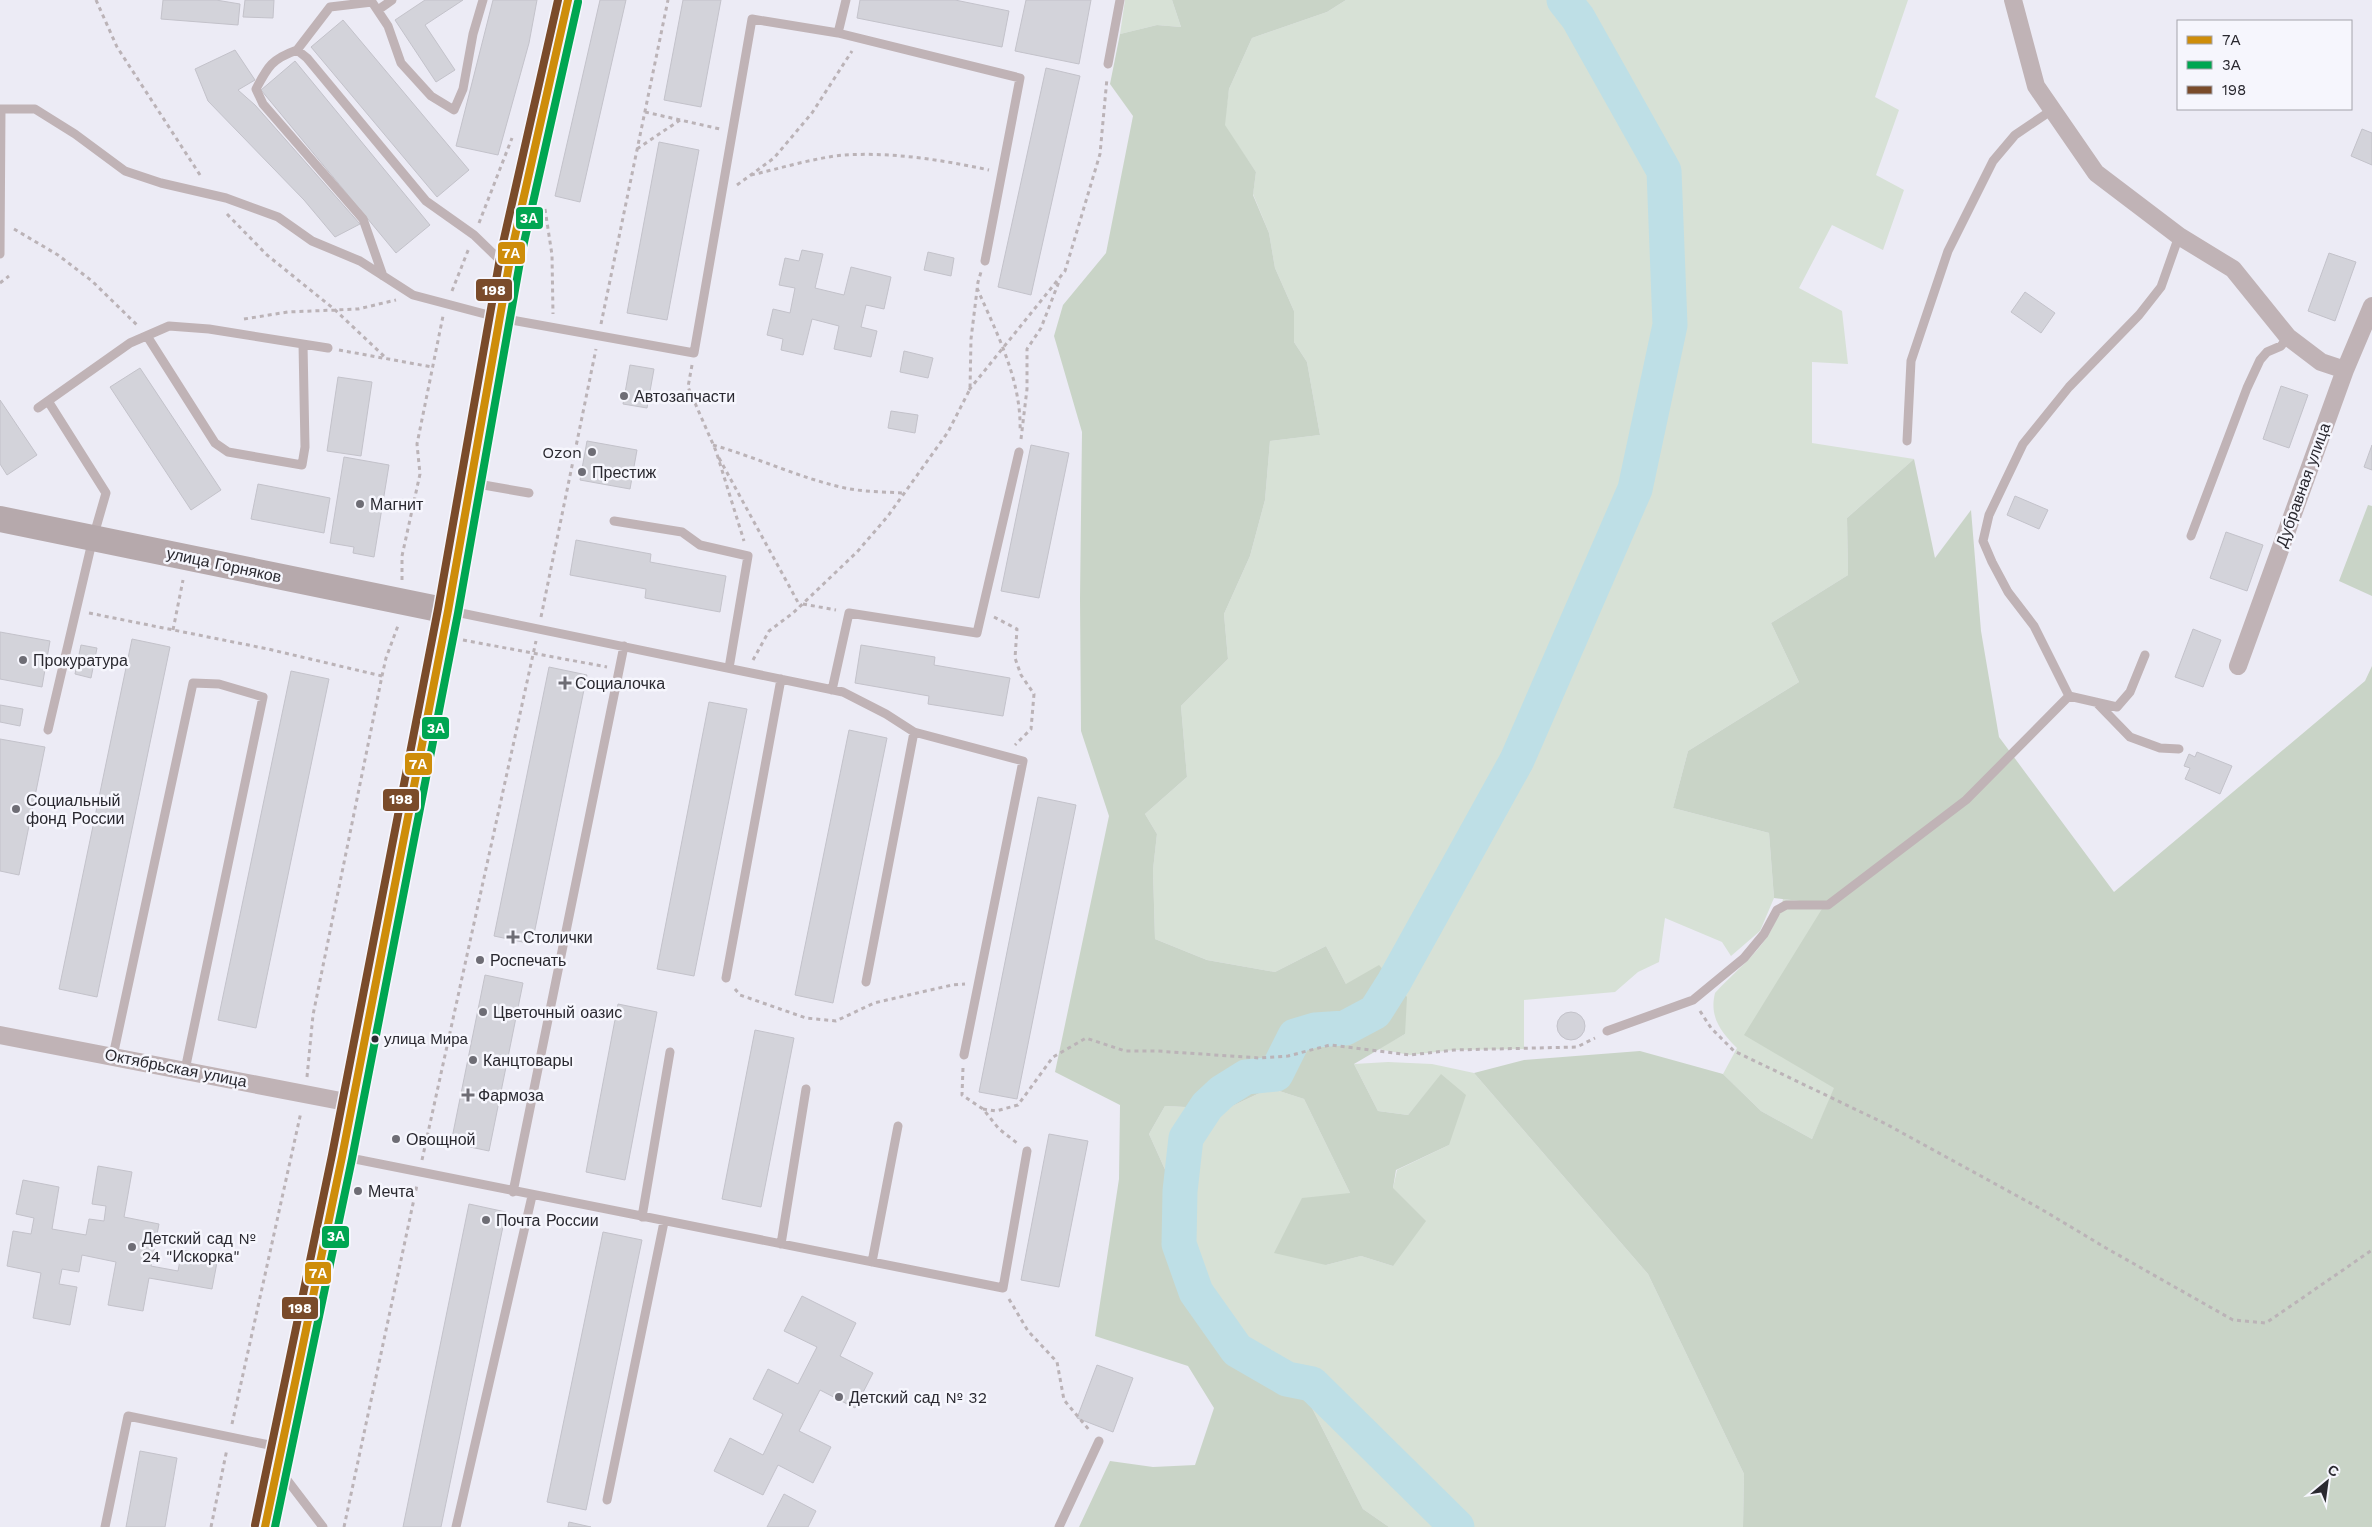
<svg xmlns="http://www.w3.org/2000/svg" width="2372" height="1527" font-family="'Work Sans',sans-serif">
	<rect width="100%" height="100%" fill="#ecebf5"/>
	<path fill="#d7e1d6" d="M1125,0H1172L1181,27L1157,25L1120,34Z
		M1346,0H1908L1875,97L1899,110L1876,175L1904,190L1883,250L1832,225L1799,288L1842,311L1848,364L1812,362V443L1914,459L1847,518L1848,575L1771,623L1799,682L1688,751L1673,808L1769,833L1774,898L1760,931L1731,956L1722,942L1665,918L1659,962L1638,972L1615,992L1524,1000V1049L1454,1050L1410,1055L1378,1049L1405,1034L1346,984L1326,946L1275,972L1207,960L1155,939L1153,870L1157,834L1145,814L1187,777L1181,706L1228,659L1224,614L1250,556L1265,500L1270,441L1320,435L1307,362L1294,342V311L1275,268L1269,233L1253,194L1256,172L1224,125L1229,89L1252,38L1327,12Z
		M1783,899L1825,904L1835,1088L1812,1139L1761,1111L1723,1074L1737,1048C1721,1032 1709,1017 1715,993C1744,962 1773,944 1783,899Z
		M1388,1062L1432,1064L1474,1073L1648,1274L1744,1474L1743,1527H1389L1363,1509L1310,1404L1263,1374L1240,1335L1193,1278L1176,1234L1167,1174L1149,1134L1165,1106L1226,1109L1270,1088L1304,1099L1350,1193L1326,1265L1361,1256L1393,1266V1188L1397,1170L1449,1145L1441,1075L1408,1115L1378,1111L1354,1064Z"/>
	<path fill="#c9d4c7" d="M1172,0H1346L1327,12L1252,38L1229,89L1225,125L1256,172L1253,195L1269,233L1275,268L1294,311V342L1307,362L1320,435L1270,441L1265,500L1250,556L1224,614L1228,659L1181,706L1187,777L1145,814L1157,834L1153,870L1155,939L1207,960L1275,972L1326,946L1346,984L1379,965L1407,997L1405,1034L1354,1064L1378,1111L1408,1115L1441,1074L1466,1095L1449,1145L1396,1170L1393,1188L1426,1221L1393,1266L1361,1256L1326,1265L1274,1253L1302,1198L1350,1193L1304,1099L1270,1088L1226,1109L1165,1106L1149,1134L1167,1174L1176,1234L1193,1278L1240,1335L1263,1374L1310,1404L1363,1509L1389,1527H1079L1110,1461L1153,1467L1195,1465L1214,1408L1188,1366L1095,1336L1119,1179L1120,1105L1055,1072L1109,816L1081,731L1080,599L1082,432L1054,336L1063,305L1106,253L1133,116L1110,84L1120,34L1157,25L1181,27Z
		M1914,459L1935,558L1971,510L1981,631L1999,737L2114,892L2365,681L2372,666V1527H1743L1744,1474L1648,1274L1474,1073L1524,1060L1640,1051L1723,1074L1761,1111L1812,1139L1834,1088L1744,1035L1825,904L1774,898L1769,833L1673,808L1688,751L1799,682L1771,623L1848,575L1847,518Z
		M2368,505L2372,506V596L2339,581Z"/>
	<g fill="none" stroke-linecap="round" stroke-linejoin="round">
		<path stroke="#bedfe6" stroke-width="35" d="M1457,1527L1312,1384L1287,1379L1237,1350L1196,1292L1179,1244L1180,1191L1186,1138L1207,1106L1222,1092L1246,1077L1276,1074L1295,1036L1315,1030L1345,1028L1375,1012L1394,982L1517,760L1635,489L1670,325L1664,171L1578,18L1564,0"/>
	</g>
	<path fill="#d3d3da" stroke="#c3c2ca" d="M163,0H216L240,4L238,25L161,19Z
		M245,0H274L273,18L243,17Z
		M425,0H463L425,25L455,70L436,82L395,20Z
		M493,0H537L529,43L498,155L456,146Z
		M600,0H626L580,202L555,196Z
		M683,0H721L701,107L664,100Z
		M860,0H955L1009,11L1002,47L857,18Z
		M1026,0H1091L1079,64L1015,51Z
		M343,20L469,170L437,197L311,47Z
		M235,50L255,80L238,90L255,105L360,224L335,237L304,200L208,101L195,69Z
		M295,61L430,225L396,253L261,90Z
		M1046,68L1080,76L1031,295L998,287Z
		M2362,129L2372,133V165L2351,156Z
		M659,142L699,150L667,320L627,313Z
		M802,250L823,254L815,288L844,295L851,267L891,277L884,309L866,305L861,327L877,331L871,357L834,349L839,326L812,319L803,355L781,350L783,339L767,335L773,309L790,313L795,288L779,285L785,258L799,261Z
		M928,252L954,258L951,276L924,270Z
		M2329,253L2356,262L2335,321L2308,311Z
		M2025,292L2055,313L2041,333L2011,312Z
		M904,351L933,358L928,378L900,372Z
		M630,365L654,369L647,408L623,404Z
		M140,368L221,490L191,510L110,387Z
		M338,377L372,382L361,456L327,451Z
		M2281,386L2308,395L2289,448L2263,439Z
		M0,400L37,455L7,475L0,464Z
		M891,411L918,415L915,433L888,428Z
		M587,441L637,450L630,489L580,480Z
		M1031,445L1069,453L1039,598L1001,591Z
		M2372,445V470L2364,467Z
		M344,457L389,465L374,557L353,553L354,547L330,543Z
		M258,484L330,498L324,533L251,519Z
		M2015,496L2048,510L2039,529L2007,515Z
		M2226,532L2263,545L2247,591L2210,578Z
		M576,540L651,554L650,562L726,576L720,612L645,598L646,589L570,575Z
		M2193,629L2221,640L2203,687L2175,677Z
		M0,632L50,641L42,687L0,679Z
		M132,639L170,647L97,997L59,989Z
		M81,645L97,648L91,678L75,674Z
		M861,645L935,657L934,665L1010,678L1003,716L928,704L929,696L855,683Z
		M549,667L587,675L532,944L494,936Z
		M291,671L329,679L256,1028L218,1020Z
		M709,702L747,709L694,976L657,969Z
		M0,705L23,709L20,726L0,722Z
		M849,730L887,738L833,1003L795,995Z
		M0,739L45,747L19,875L0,871Z
		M2197,752L2232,766L2220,794L2185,779L2190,768L2184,766L2189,754L2195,757Z
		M1038,797L1076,805L1017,1099L979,1092Z
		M485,975L523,983L489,1151L451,1143Z
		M618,1004L657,1012L625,1180L586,1172Z
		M1557 1026a14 14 0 1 1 28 0a14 14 0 1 1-28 0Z
		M755,1030L794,1038L761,1207L722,1199Z
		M1049,1134L1088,1141L1059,1287L1021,1280Z
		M98,1166L132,1172L124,1217L159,1224L151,1266L178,1271L182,1250L218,1257L212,1289L149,1278L143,1311L108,1305L116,1262L82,1255L79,1272L62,1269L59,1284L77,1287L70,1325L33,1318L41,1273L7,1266L13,1231L31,1234L34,1218L16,1214L23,1180L59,1187L52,1229L86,1235L89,1219L104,1221L106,1206L92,1204Z
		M469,1204L506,1212L441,1527H403Z
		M603,1232L642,1240L586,1510L547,1502Z
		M802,1296L856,1323L840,1356L873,1373L855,1408L820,1390L799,1431L831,1447L813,1483L778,1465L763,1495L714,1471L730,1438L763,1455L783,1414L753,1399L768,1369L798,1384L817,1347L784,1331Z
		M1097,1365L1133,1378L1113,1432L1077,1418Z
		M140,1451L177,1458L165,1527H126Z
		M784,1494L816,1511L808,1527H767Z
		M569,1522L591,1527H568Z"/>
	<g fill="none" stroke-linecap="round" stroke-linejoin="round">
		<path stroke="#bbb3b7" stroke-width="3" stroke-dasharray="4 4" stroke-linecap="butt" d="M96,0L117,47L202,178
			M645,112L720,129
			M637,149L680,120
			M751,175C778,169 817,157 845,155C893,152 942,160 989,170
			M737,185L774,158L812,113L852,51
			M545,209L552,255L553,314
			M227,214L267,255L334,309L387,359
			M479,223L512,138
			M14,229L58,255L92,281L138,326
			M0,283L9,276
			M977,288C997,334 1022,381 1020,432
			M452,291L469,248
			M244,319L288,312L358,309L396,300
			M601,324L668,0
			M339,350L432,367
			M692,365L688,387L716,451L744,541
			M969,390L1065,271L1100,154L1107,78
			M1021,439L1027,389V349L1041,328L1060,279
			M713,445C759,458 804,480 850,489C868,492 887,492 904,493
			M719,458L800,606
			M402,580V556L420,474L417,444L443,316
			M803,604L836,610
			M89,613L268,649L382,676
			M541,617L596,349
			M994,617L1017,629L1015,658L1021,675L1034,694L1031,729L1015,745
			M173,630L183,580
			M463,640L607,667
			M753,660L769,631L793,613L857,552L888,516L948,432L970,389L971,339L978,282L981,272
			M735,989L740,995L806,1018L836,1021L874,1003L952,985L965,984
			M1700,1011L1711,1028L1734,1051L1886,1124L2041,1209L2106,1248L2233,1320L2266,1323L2372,1250
			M963,1068L962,1095L983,1109L999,1129L1017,1143
			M307,1077L313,1015L382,676L386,658L399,623
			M983,1109L996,1111L1018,1105L1053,1057L1086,1038L1125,1051H1157L1260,1058L1288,1056L1330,1045L1410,1055L1454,1050L1577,1047L1595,1038
			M422,1160L536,641
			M1009,1299L1028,1331L1057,1362L1064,1400L1090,1431
			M232,1424L301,1112
			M211,1527L227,1449
			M344,1527L417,1185"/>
		<path stroke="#c0b3b6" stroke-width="9" d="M378,10L392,0
			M838,33L846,0
			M297,50L330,7L372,2L388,26L401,63L431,96L454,110L463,89L473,34L483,0
			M1108,64L1120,0
			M0,254L1,109H35L75,134L125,171L161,183L226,198L278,217L312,241L360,261L413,295L500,318L694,353L752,19L838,33L1020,78L985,261
			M383,276L363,219L263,104L256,89C268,66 272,59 297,50L307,58L426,201L474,235L505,265
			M147,336L215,443L228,452L302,465L305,447L303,344
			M48,401L106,493L93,538L48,730
			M38,408L130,343L169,326L209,329L328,348
			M1907,441L1911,361L1948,251L1993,161L2015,135L2052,110
			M472,483L529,493
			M614,521L682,532L700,545L748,556L729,668
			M2191,536L2247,388L2260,360L2267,352L2281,346L2288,337
			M451,611L843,692L886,714L914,732L1023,761L964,1055
			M832,690L849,613L977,633L1019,452
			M2069,696L2117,707L2130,692L2145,655
			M2096,702L2130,737L2160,748L2179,749
			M726,978L781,679
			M866,982L914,732
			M1607,1031L1693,1000L1744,958L1764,934L1777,910L1786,905H1828L1966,800L2069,696L2034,626L2008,592L1992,562L1983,541L1989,515L2023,444L2069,387L2139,315L2161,287L2179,236
			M113,1056L193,683L219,684L263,697L185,1070
			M345,1157L1003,1288L1027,1151
			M513,1192L624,646
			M642,1217L670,1052
			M781,1244L806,1089
			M872,1262L898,1126
			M281,1472L323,1527
			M607,1500L664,1222
			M105,1527L128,1416L279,1447
			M456,1527L532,1196
			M1059,1527L1099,1441"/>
		<path stroke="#c0b3b6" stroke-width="18" d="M2013,0L2036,86L2096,173L2179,236L2233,269L2288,337L2321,362L2345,370
			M2238,666L2345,370L2372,306
			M0,1035L351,1103"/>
		<path stroke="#b6a9ac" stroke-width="26" d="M0,519L448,611
			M265,1527L342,1157L448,611L511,254L568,0"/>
		<defs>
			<path id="bus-1" d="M265,1527L342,1157L448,611L511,254L568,0"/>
			<path id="bus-2" d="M275,1527L352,1159L458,613L521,256L578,2"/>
			<path id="bus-3" d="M255,1525L332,1155L438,609L501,252L558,0"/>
		</defs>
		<use href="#bus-1" stroke="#f6f6fd" stroke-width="11"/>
		<use href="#bus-2" stroke="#f6f6fd" stroke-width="11"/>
		<use href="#bus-3" stroke="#f6f6fd" stroke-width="11"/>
		<use href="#bus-1" stroke="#ce8d0a" stroke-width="8"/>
		<use href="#bus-2" stroke="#00a651" stroke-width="8"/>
		<use href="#bus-3" stroke="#7a4b2a" stroke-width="8"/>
	</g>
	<g fill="#6e6d75" stroke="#f6f6fd" stroke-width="2">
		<circle cx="624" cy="396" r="5"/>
		<circle cx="592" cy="452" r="5"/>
		<circle cx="582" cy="472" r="5"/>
		<circle cx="360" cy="504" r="5"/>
		<circle cx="23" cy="660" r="5"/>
		<path d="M562.5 675.5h5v5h5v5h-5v5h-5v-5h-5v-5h5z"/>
		<circle cx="16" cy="809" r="5"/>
		<path d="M510.5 929.5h5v5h5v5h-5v5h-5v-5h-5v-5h5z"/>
		<circle cx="480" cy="960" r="5"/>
		<circle cx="483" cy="1012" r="5"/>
		<circle cx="473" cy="1060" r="5"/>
		<path d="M465.5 1087.5h5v5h5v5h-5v5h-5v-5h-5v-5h5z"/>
		<circle cx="396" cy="1139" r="5"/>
		<circle cx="358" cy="1191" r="5"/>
		<circle cx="486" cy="1220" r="5"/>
		<circle cx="132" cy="1247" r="5"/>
		<circle cx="839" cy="1397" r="5"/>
	</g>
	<circle fill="#2a2930" stroke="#f6f6fd" stroke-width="2" cx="375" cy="1039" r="4.5"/>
	<g text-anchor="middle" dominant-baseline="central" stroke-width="5" stroke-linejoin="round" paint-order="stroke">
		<g font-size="15" fill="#2a2930" stroke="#f6f6fd" text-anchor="start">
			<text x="384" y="1039">улица Мира</text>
		</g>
		<g font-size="16" fill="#2a2930" stroke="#f6f6fd" text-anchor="start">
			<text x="634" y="396">Автозапчасти</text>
			<text x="582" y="452" text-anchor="end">Ozon</text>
			<text x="592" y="472">Престиж</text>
			<text x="370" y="504">Магнит</text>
			<text x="33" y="660">Прокуратура</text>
			<text x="575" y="683">Социалочка</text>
			<text x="26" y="800">Социальный<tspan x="26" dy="18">фонд России</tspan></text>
			<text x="523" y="937">Столички</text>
			<text x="490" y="960">Роспечать</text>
			<text x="493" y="1012">Цветочный оазис</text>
			<text x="483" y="1060">Канцтовары</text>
			<text x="478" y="1095">Фармоза</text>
			<text x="406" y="1139">Овощной</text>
			<text x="368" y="1191">Мечта</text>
			<text x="496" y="1220">Почта России</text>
			<text x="142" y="1238">Детский сад №<tspan x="142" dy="18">24 "Искорка"</tspan></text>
			<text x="849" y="1397">Детский сад № 32</text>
		</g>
		<g font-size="16" fill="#2a2930" stroke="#f6f6fd">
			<text transform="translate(2303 485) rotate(-70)">Дубравная улица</text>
			<text transform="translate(224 565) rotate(12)">улица Горняков</text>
			<text transform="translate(176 1068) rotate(11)">Октябрьская улица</text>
		</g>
	</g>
	<g stroke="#f6f6fd" stroke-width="2">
		<rect x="515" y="206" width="29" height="24" rx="5" fill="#00a651"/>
		<rect x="497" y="241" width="29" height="24" rx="5" fill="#ce8d0a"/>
		<rect x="475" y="278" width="38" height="24" rx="5" fill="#7a4b2a"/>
		<rect x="421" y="716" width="29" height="24" rx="5" fill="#00a651"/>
		<rect x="404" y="752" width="29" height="24" rx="5" fill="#ce8d0a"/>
		<rect x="382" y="788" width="38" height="24" rx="5" fill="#7a4b2a"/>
		<rect x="321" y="1225" width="29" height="24" rx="5" fill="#00a651"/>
		<rect x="304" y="1261" width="28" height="24" rx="5" fill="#ce8d0a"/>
		<rect x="281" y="1296" width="38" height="24" rx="5" fill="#7a4b2a"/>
	</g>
	<g font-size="14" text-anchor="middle" font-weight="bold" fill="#fff">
		<text x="529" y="223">3А</text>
		<text x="511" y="258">7А</text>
		<text x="494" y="295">198</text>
		<text x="436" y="733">3А</text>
		<text x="418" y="769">7А</text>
		<text x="401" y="804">198</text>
		<text x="336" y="1241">3А</text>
		<text x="318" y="1278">7А</text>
		<text x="300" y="1313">198</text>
	</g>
	<rect x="2177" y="20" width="175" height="90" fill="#f6f6fd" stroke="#a4a4ab"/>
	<rect x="2187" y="36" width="25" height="8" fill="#ce8d0a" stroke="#a4a4ab"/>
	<text x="2222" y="45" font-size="15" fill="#2a2930">7А</text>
	<rect x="2187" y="61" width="25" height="8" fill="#00a651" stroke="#a4a4ab"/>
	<text x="2222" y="70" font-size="15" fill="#2a2930">3А</text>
	<rect x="2187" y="86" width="25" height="8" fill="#7a4b2a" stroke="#a4a4ab"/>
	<text x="2222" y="95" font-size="15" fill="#2a2930">198</text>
	<g transform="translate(2327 1482) rotate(29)" stroke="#f6f6fd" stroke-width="4" paint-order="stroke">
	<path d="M0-4L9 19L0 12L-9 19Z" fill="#2a2930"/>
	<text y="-8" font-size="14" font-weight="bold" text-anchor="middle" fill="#2a2930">С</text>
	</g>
</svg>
